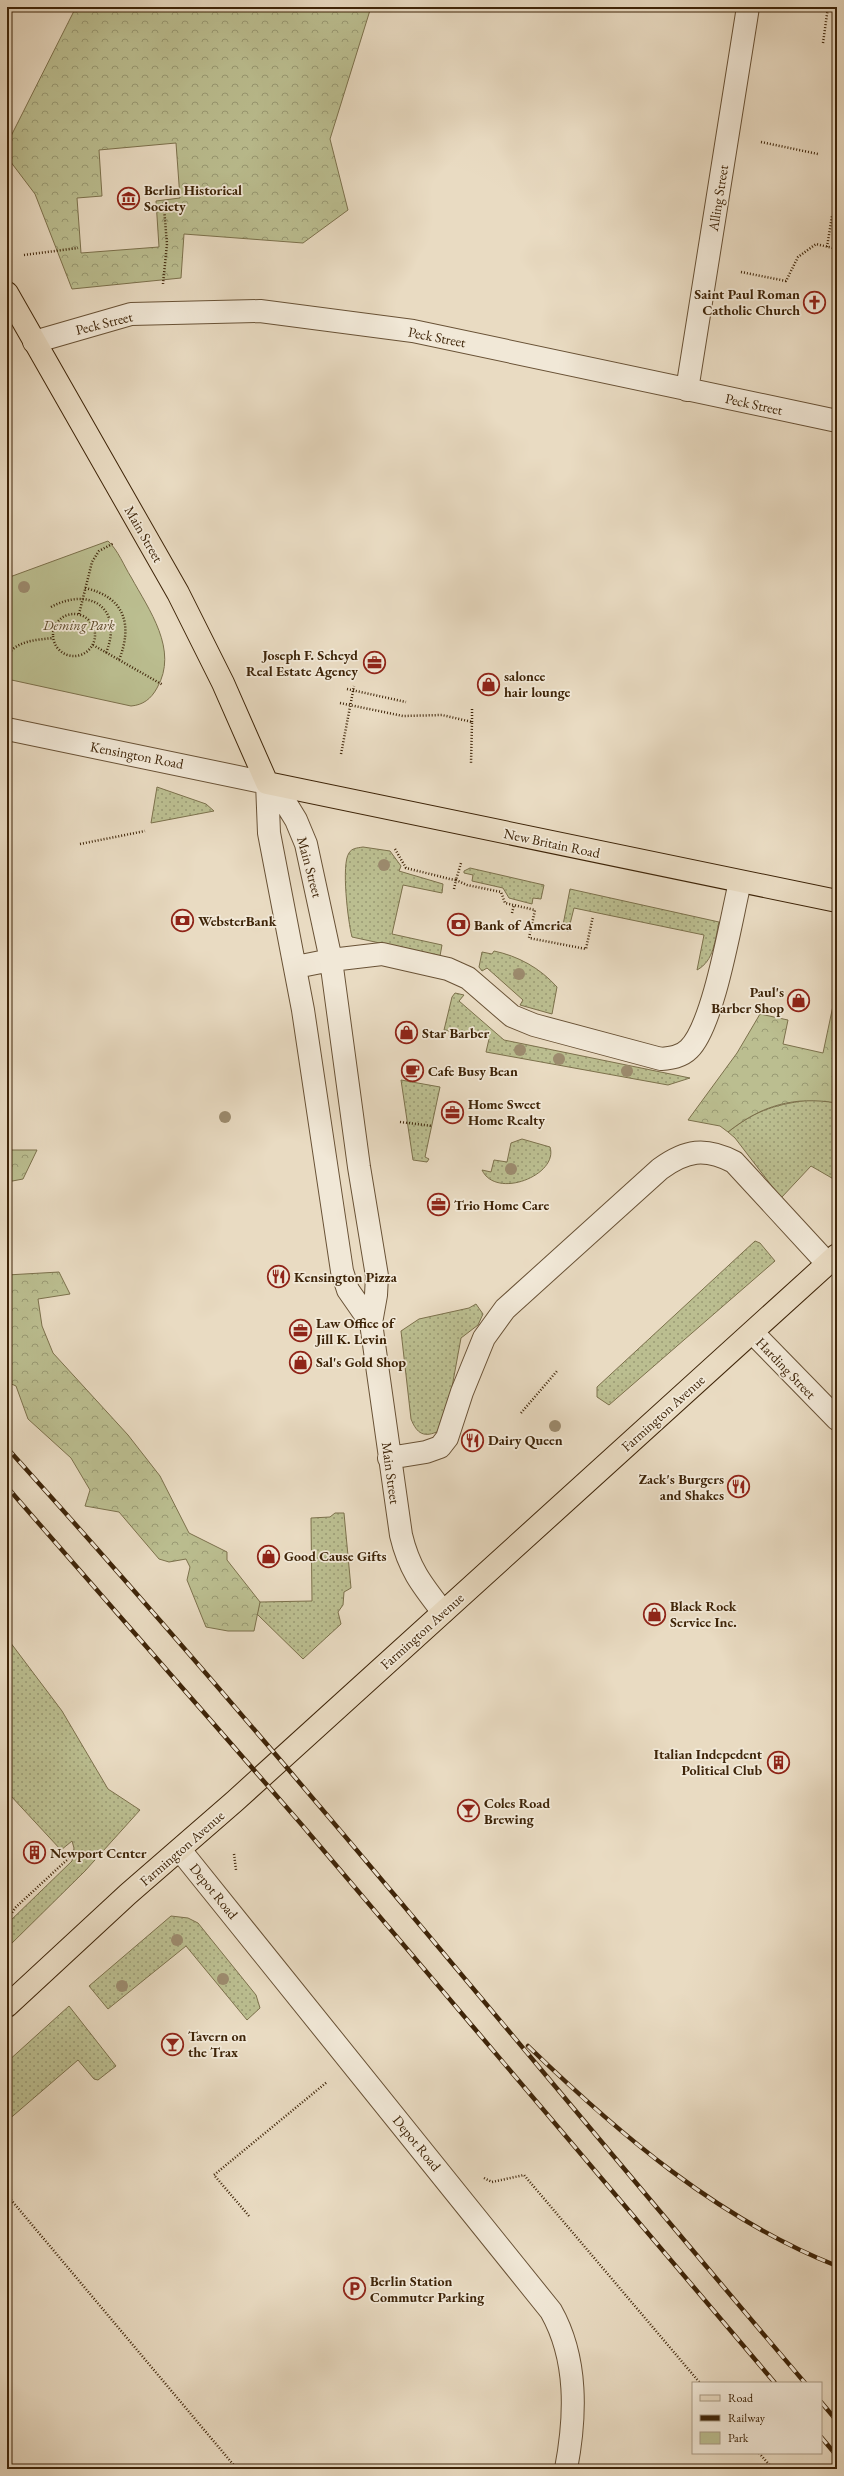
<svg xmlns="http://www.w3.org/2000/svg" width="844" height="2476" font-family="'EB Garamond',serif">
	<defs>
		<pattern id="grass-dots" width="8" height="8" patternUnits="userSpaceOnUse"><rect width="8" height="8" fill="#bbbe90"/><path d="M2 2h.1M6 6h.1" fill="none" stroke="#999a74" stroke-width="1.8" stroke-linecap="round"/></pattern>
		<pattern id="forest-crowns" width="20" height="18" patternUnits="userSpaceOnUse"><rect width="20" height="18" fill="#bbbe90"/><path d="M2 6a3 3 0 1 1 6 0M12 15a3 3 0 1 1 6 0" fill="none" stroke="#999a74"/></pattern>
	</defs>
	<rect width="100%" height="100%" fill="#e9dbc2"/>
	<filter id="stains"><feTurbulence type="fractalNoise" baseFrequency=".005" numOctaves="4"/><feColorMatrix values="0 0 0 0 .2 0 0 0 0 .09 0 0 0 0 .02 0 0 0 .5 -.17"/></filter>
	<radialGradient id="worn" r=".72"><stop offset=".6" stop-color="#630" stop-opacity="0"/><stop offset="1" stop-color="#630" stop-opacity=".3"/></radialGradient>
	<path fill="url(#grass-dots)" stroke="#7c714c" d="M157,787L206,804L214,811L151,823Z
		M363,847L390,851L401,866L399,871L443,884L442,893L403,885L392,934L442,945L440,956L352,937C348,922 341,864 349,853C352,848 357,848 363,847Z
		M470,868L544,885L541,899L533,898L532,904L509,898L503,888L472,881L473,875L464,873V871Z
		M570,889L719,922C715,940 714,961 697,970L704,935L574,908L568,932L563,925Z
		M494,951C518,956 540,968 557,987L552,1014L520,1005L523,1000L487,968L482,971L479,967L482,952L492,954Z
		M455,993L464,995L459,1001L504,1040L690,1078L668,1085L486,1052L489,1039L444,1030L452,997Z
		M401,1080L440,1087L425,1157L429,1159L427,1162L413,1160Z
		M814,1099L837,1103V1181L811,1166L781,1198L735,1138L728,1132C759,1108 776,1105 814,1099Z
		M522,1139L550,1147C559,1175 496,1200 482,1170L491,1172L494,1160L507,1162L511,1143Z
		M755,1241L760,1243L775,1261L609,1405L597,1397V1387Z
		M476,1304L483,1314L478,1325L461,1338L450,1398L439,1431C424,1438 417,1434 411,1419L401,1331L419,1319L469,1308Z
		M335,1513H344L351,1588L344,1592L343,1605L338,1612L341,1624L303,1659L257,1614L260,1602L312,1601L311,1518L330,1517Z
		M7,1638L62,1711L108,1789L140,1810L85,1871L7,1948L8,1923L72,1861L74,1848L72,1841L61,1850L10,1795L7,1798Z
		M171,1916L188,1918L198,1923L256,1995L260,2008L247,2020L186,1946L108,2009L89,1986Z
		M69,2006L116,2066L98,2080L94,2079L78,2060L7,2121V2062Z"/>
	<path fill="url(#forest-crowns)" stroke="#7c714c" fill-rule="evenodd" d="M76,7H371L330,139L348,210L303,243L184,234L181,278L72,289L35,194L7,157V144ZM176,143L180,198L156,201L159,247L81,253L77,198L102,196L99,150Z
		M837,987V1103C794,1096 762,1105 728,1132L720,1126L688,1120L737,1053L760,1014L788,1020L783,1044L823,1053Z
		M7,1150H37L23,1179L7,1182Z
		M59,1272L70,1294L38,1299L42,1326L53,1353L128,1435L160,1476L189,1533L227,1552V1560L260,1602L254,1631H228L206,1627L187,1580L190,1567L186,1559L169,1562L159,1559L119,1512L85,1506L90,1490L71,1458L28,1419L16,1386L7,1382V1275Z"/>
	<path fill="#bbbe90" stroke="#7c714c" d="M108,541C118,550 124,566 131,577C149,610 179,650 157,688C151,699 143,705 131,706L7,679V578Z"/>
	<g fill="none" stroke-linecap="round" stroke-linejoin="round">
		<defs>
			<path id="minor" d="M34,342L131,314L260,311L413,331L837,421
				M687,390L748,7
				M7,729L267,783
				M267,783L285,802L296,820L306,844L331,960L359,1167L377,1276L376,1295L371,1323L401,1535C409,1569 422,1585 443,1612
				M267,783L269,833L303,1010L342,1271L348,1290L371,1323
				M296,967L331,960L382,954L448,969L468,978L512,1016L534,1025L661,1059C671,1058 681,1057 689,1049C714,1025 731,919 740,882
				M753,1333L837,1419
				M389,1458L426,1452L440,1447L447,1438L462,1392L484,1338L505,1309L660,1169C686,1150 705,1147 734,1162L827,1263
				M180,1850L551,2311C578,2359 576,2416 566,2469"/>
			<path id="major" d="M7,293L178,593L223,683L267,783L837,901
				M7,2006L128,1894L235,1801L837,1255"/>
		</defs>
		<use href="#minor" stroke="#695236" stroke-width="24"/>
		<use href="#major" stroke="#3e2408" stroke-width="24"/>
		<path stroke="#3e2408" stroke-width="2.5" stroke-dasharray="1 2" stroke-linecap="butt" d="M823,43L828,7
			M761,142L818,154
			M827,247L832,216L837,214
			M24,255L78,248
			M741,272L786,281L798,257L816,244L837,249
			M163,284L167,244L164,208
			M85,588C125,597 133,625 119,660
			M51,607C90,586 124,608 106,653
			M53 635a21 21 0 1 1 42 0a21 21 0 1 1-42 0Z
			M79,614L92,562L99,551L114,543
			M93,645L163,685
			M7,655C19,640 36,640 53,638
			M347,689L406,702
			M340,703L403,716L442,715L472,722L471,763
			M472,722V707
			M341,754L354,686
			M80,844L145,831
			M395,849L406,868L450,879L456,880L461,863
			M454,889L456,880L467,885L501,892L505,903L535,910L529,938L586,949L593,916
			M512,913L514,905
			M400,1122L432,1126
			M521,1413L557,1371
			M234,1854L236,1870
			M7,1920L16,1907L69,1858
			M484,2178L492,2182L524,2175L700,2383
			M7,2195L237,2469
			M249,2216L214,2175L327,2082
			M759,2453L773,2469"/>
		<use href="#minor" stroke="#f1e8d7" stroke-width="22"/>
		<use href="#major" stroke="#e9dbc2" stroke-width="22"/>
		<defs>
			<path id="rail" d="M7,1448C282,1752 539,2071 805,2383
				M7,1487L302,1825L775,2383
				M528,2046C619,2134 718,2219 837,2266
				M821,2402L837,2421
				M821,2437L837,2456"/>
		</defs>
		<use href="#rail" stroke="#3e2408" stroke-width="4.5"/>
		<use href="#rail" stroke="#f1e8d7" stroke-width="3" stroke-dasharray="9" stroke-linecap="butt"/>
	</g>
	<g fill="#9c8b6e">
		<circle cx="24" cy="587" r="6"/>
		<circle cx="384" cy="865" r="6"/>
		<circle cx="519" cy="974" r="6"/>
		<circle cx="520" cy="1050" r="6"/>
		<circle cx="559" cy="1059" r="6"/>
		<circle cx="627" cy="1071" r="6"/>
		<circle cx="225" cy="1117" r="6"/>
		<circle cx="511" cy="1169" r="6"/>
		<circle cx="555" cy="1426" r="6"/>
		<circle cx="177" cy="1940" r="6"/>
		<circle cx="223" cy="1979" r="6"/>
		<circle cx="122" cy="1986" r="6"/>
	</g>
	<defs>
		<symbol id="museum-ring" viewBox="-11 -11 22 22"><circle r="9.5" fill="#f1e8d7" stroke="#8f2418" stroke-width="1.5"/><path d="M0-6L6-3V-2H-6V-3ZM-5-1h2V3h-2ZM-1-1h2V3h-2ZM3-1h2V3H3ZM-6 4H6V6H-6Z" fill="#8f2418"/></symbol>
		<symbol id="church-ring" viewBox="-11 -11 22 22"><circle r="9.5" fill="#f1e8d7" stroke="#8f2418" stroke-width="1.5"/><path d="M-1.2-6h2.4v3.5h3.3v2.4h-3.3V6h-2.4V-.1h-3.3v-2.4h3.3Z" fill="#8f2418"/></symbol>
		<symbol id="office-ring" viewBox="-11 -11 22 22"><circle r="9.5" fill="#f1e8d7" stroke="#8f2418" stroke-width="1.5"/><path d="M-6-3h4V-5.5h4V-3h4V5H-6ZM-1-4.5V-3h2v-1.5ZM-6 0V1H6V0Z" fill="#8f2418"/></symbol>
		<symbol id="shop-ring" viewBox="-11 -11 22 22"><circle r="9.5" fill="#f1e8d7" stroke="#8f2418" stroke-width="1.5"/><path d="M-5-2.5h2.3a2.7 3.5 0 0 1 5.4 0H5L5.5 6h-11ZM-1.5-2.5h3a1.5 2.3 0 0 0-3 0Z" fill="#8f2418"/></symbol>
		<symbol id="bank-ring" viewBox="-11 -11 22 22"><circle r="9.5" fill="#f1e8d7" stroke="#8f2418" stroke-width="1.5"/><path d="M-6-4H6V4H-6ZM0-2.3a2.3 2.3 0 1 0 0 4.6a2.3 2.3 0 1 0 0-4.6Z" fill="#8f2418"/></symbol>
		<symbol id="cafe-ring" viewBox="-11 -11 22 22"><circle r="9.5" fill="#f1e8d7" stroke="#8f2418" stroke-width="1.5"/><path d="M-5.5-4.5H6V0H3Q3 3.5 0 3.5H-2.5Q-5.5 3.5-5.5 0ZM3-3.2v2h1.7v-2ZM-6 4.5H4V6H-6Z" fill="#8f2418"/></symbol>
		<symbol id="restaurant-ring" viewBox="-11 -11 22 22"><circle r="9.5" fill="#f1e8d7" stroke="#8f2418" stroke-width="1.5"/><path d="M-5-6h1v4h1v-4h1v4h1v-4h1v5L-1.5 .5V6h-2V.5L-5-1ZM5-6V6H3V1.5H1.5Q1.5-4 5-6Z" fill="#8f2418"/></symbol>
		<symbol id="building-ring" viewBox="-11 -11 22 22"><circle r="9.5" fill="#f1e8d7" stroke="#8f2418" stroke-width="1.5"/><path d="M-4-6H4V6H1V3H-1V6H-4ZM-2.5-4.3h1.7v1.8h-1.7ZM.8-4.3h1.7v1.8H.8ZM-2.5-1h1.7V.8h-1.7ZM.8-1h1.7V.8H.8Z" fill="#8f2418"/></symbol>
		<symbol id="bar-ring" viewBox="-11 -11 22 22"><circle r="9.5" fill="#f1e8d7" stroke="#8f2418" stroke-width="1.5"/><path d="M-6-5H6L.8 .8V4.5H3.5V6h-7V4.5H-.8V.8Z" fill="#8f2418"/></symbol>
		<symbol id="parking-ring" viewBox="-11 -11 22 22"><circle r="9.5" fill="#f1e8d7" stroke="#8f2418" stroke-width="1.5"/><path d="M-3.5-5.5H1a3.5 3.5 0 0 1 0 7H-1V5.5H-3.5ZM-1-3.4V-.6H.8a1.4 1.4 0 0 0 0-2.8Z" fill="#8f2418"/></symbol>
	</defs>
	<g fill-rule="evenodd">
		<use href="#museum-ring" x="116" y="186" width="25" height="25"/>
		<use href="#church-ring" x="802" y="290" width="25" height="25"/>
		<use href="#office-ring" x="362" y="650" width="25" height="25"/>
		<use href="#shop-ring" x="476" y="672" width="25" height="25"/>
		<use href="#bank-ring" x="170" y="908" width="25" height="25"/>
		<use href="#bank-ring" x="446" y="912" width="25" height="25"/>
		<use href="#shop-ring" x="786" y="988" width="25" height="25"/>
		<use href="#shop-ring" x="394" y="1020" width="25" height="25"/>
		<use href="#cafe-ring" x="400" y="1058" width="25" height="25"/>
		<use href="#office-ring" x="440" y="1100" width="25" height="25"/>
		<use href="#office-ring" x="426" y="1192" width="25" height="25"/>
		<use href="#restaurant-ring" x="266" y="1264" width="25" height="25"/>
		<use href="#office-ring" x="288" y="1318" width="25" height="25"/>
		<use href="#shop-ring" x="288" y="1350" width="25" height="25"/>
		<use href="#restaurant-ring" x="460" y="1428" width="25" height="25"/>
		<use href="#restaurant-ring" x="726" y="1474" width="25" height="25"/>
		<use href="#shop-ring" x="256" y="1544" width="25" height="25"/>
		<use href="#shop-ring" x="642" y="1602" width="25" height="25"/>
		<use href="#building-ring" x="766" y="1750" width="25" height="25"/>
		<use href="#bar-ring" x="456" y="1798" width="25" height="25"/>
		<use href="#building-ring" x="22" y="1840" width="25" height="25"/>
		<use href="#bar-ring" x="160" y="2032" width="25" height="25"/>
		<use href="#parking-ring" x="342" y="2276" width="25" height="25"/>
	</g>
	<g text-anchor="middle" dominant-baseline="central" stroke-width="3.5" stroke-linejoin="round" paint-order="stroke">
		<g font-size="14" font-weight="bold" fill="#3e2408" stroke="#f1e8d7" text-anchor="start">
			<text x="144" y="190">Berlin Historical<tspan x="144" dy="16">Society</tspan></text>
			<text x="800" y="294" text-anchor="end">Saint Paul Roman<tspan x="800" dy="16">Catholic Church</tspan></text>
			<text x="358" y="655" text-anchor="end">Joseph F. Scheyd<tspan x="358" dy="16">Real Estate Agency</tspan></text>
			<text x="504" y="676">salonce<tspan x="504" dy="16">hair lounge</tspan></text>
			<text x="198" y="921">WebsterBank</text>
			<text x="474" y="925">Bank of America</text>
			<text x="784" y="992" text-anchor="end">Paul's<tspan x="784" dy="16">Barber Shop</tspan></text>
			<text x="422" y="1033">Star Barber</text>
			<text x="428" y="1071">Cafe Busy Bean</text>
			<text x="468" y="1104">Home Sweet<tspan x="468" dy="16">Home Realty</tspan></text>
			<text x="454" y="1205">Trio Home Care</text>
			<text x="294" y="1277">Kensington Pizza</text>
			<text x="316" y="1323">Law Office of<tspan x="316" dy="16">Jill K. Levin</tspan></text>
			<text x="316" y="1362">Sal's Gold Shop</text>
			<text x="488" y="1440">Dairy Queen</text>
			<text x="724" y="1479" text-anchor="end">Zack's Burgers<tspan x="724" dy="16">and Shakes</tspan></text>
			<text x="284" y="1556">Good Cause Gifts</text>
			<text x="670" y="1606">Black Rock<tspan x="670" dy="16">Service Inc.</tspan></text>
			<text x="762" y="1754" text-anchor="end">Italian Indepedent<tspan x="762" dy="16">Political Club</tspan></text>
			<text x="484" y="1803">Coles Road<tspan x="484" dy="16">Brewing</tspan></text>
			<text x="50" y="1853">Newport Center</text>
			<text x="188" y="2036">Tavern on<tspan x="188" dy="16">the Trax</tspan></text>
			<text x="370" y="2281">Berlin Station<tspan x="370" dy="16">Commuter Parking</tspan></text>
		</g>
		<g font-size="14" fill="#3e2408" stroke="#f1e8d7">
			<text transform="translate(718 198) rotate(-81)">Alling Street</text>
			<text transform="translate(104 323) rotate(-14)">Peck Street</text>
			<text transform="translate(437 337) rotate(11)">Peck Street</text>
			<text transform="translate(754 404) rotate(12)">Peck Street</text>
			<text transform="translate(144 534) rotate(60)">Main Street</text>
			<text transform="translate(137 755) rotate(11)">Kensington Road</text>
			<text transform="translate(552 843) rotate(12)">New Britain Road</text>
			<text transform="translate(310 867) rotate(75)">Main Street</text>
			<text transform="translate(786 1368) rotate(46)">Harding Street</text>
			<text transform="translate(663 1413) rotate(-42)">Farmington Avenue</text>
			<text transform="translate(391 1473) rotate(82)">Main Street</text>
			<text transform="translate(422 1631) rotate(-42)">Farmington Avenue</text>
			<text transform="translate(182 1848) rotate(-41)">Farmington Avenue</text>
			<text transform="translate(214 1891) rotate(51)">Depot Road</text>
			<text transform="translate(417 2143) rotate(51)">Depot Road</text>
		</g>
		<g font-size="14" font-style="italic" fill="#5d4a2a" stroke="#f1e8d7">
			<text x="79" y="625">Deming Park</text>
		</g>
	</g>
	<rect width="844" height="2476" fill="none" stroke="#e9dbc2" stroke-width="24"/>
	<rect x="8" y="8" width="828" height="2460" fill="none" stroke="#3e2408" stroke-width="2"/>
	<rect x="12" y="12" width="820" height="2452" fill="none" stroke="#3e2408"/>
	<rect x="692" y="2382" width="130" height="72" fill="#f1e8d7" stroke="#a99a84"/>
	<rect x="700" y="2395" width="20" height="6" fill="#e9dbc2" stroke="#a99a84"/>
	<text x="728" y="2402" font-size="12" fill="#3e2408">Road</text>
	<rect x="700" y="2415" width="20" height="6" fill="#3e2408" stroke="#a99a84"/>
	<text x="728" y="2422" font-size="12" fill="#3e2408">Railway</text>
	<rect x="700" y="2432" width="20" height="12" fill="#bbbe90" stroke="#a99a84"/>
	<text x="728" y="2442" font-size="12" fill="#3e2408">Park</text>
	<rect width="100%" height="100%" filter="url(#stains)"/>
	<rect width="100%" height="100%" fill="url(#worn)"/>
</svg>
